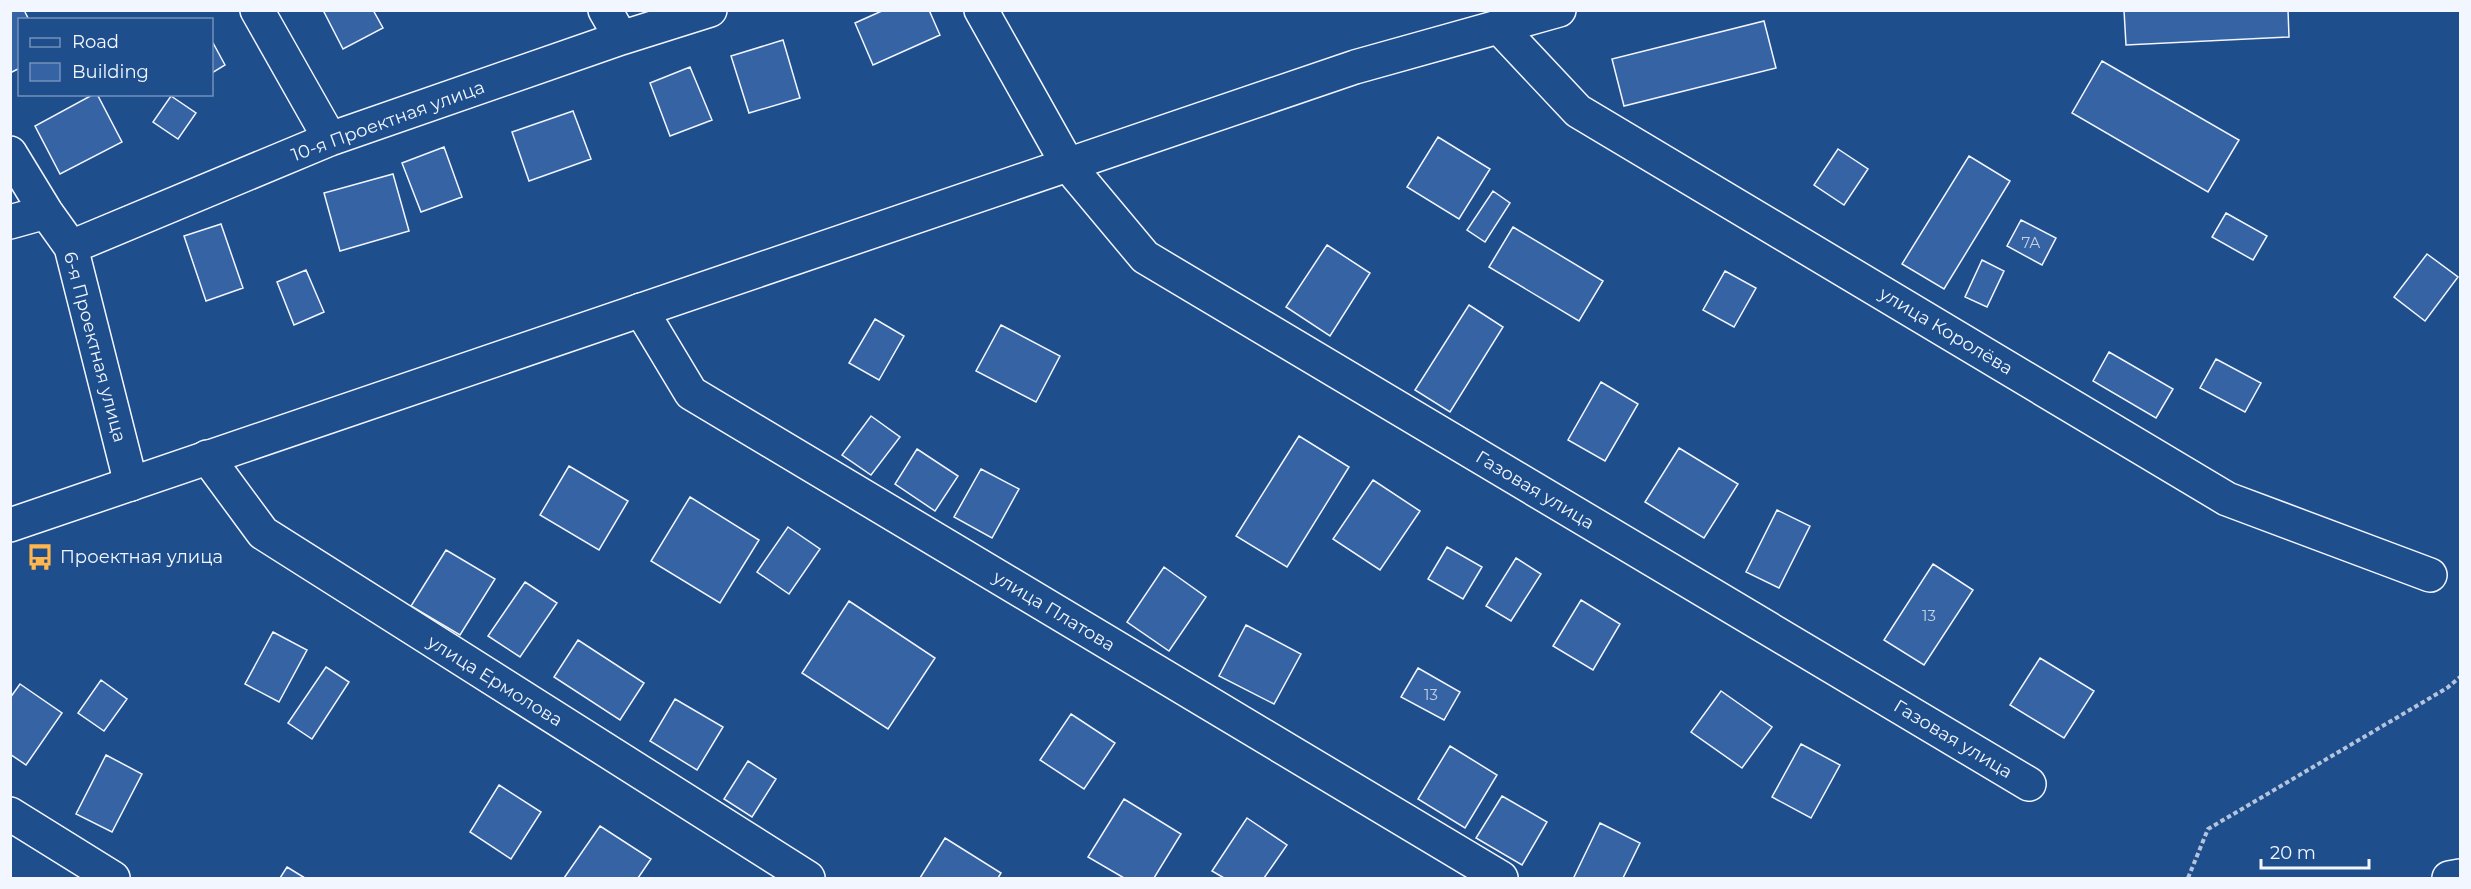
<svg xmlns="http://www.w3.org/2000/svg" width="2471" height="889" font-family="Montserrat,sans-serif">
	<rect width="100%" height="100%" fill="#1f4e8c"/>
	<path fill="#3563a3" stroke="#f2f6ff" stroke-width="1.5" d="M10,10H24L29,20H20V68L10,73Z
		M323,10H373L383,28L343,49Z
		M884,10H929L940,35L873,65L855,23Z
		M2124,10H2288L2289,37L2126,45Z
		M1764,21L1776,68L1624,106L1612,59Z
		M783,40L800,98L749,113L731,56Z
		M212,41L225,65L212,73Z
		M2102,61L2239,140L2208,192L2072,113Z
		M690,67L712,120L670,136L650,83Z
		M94,94H97L122,142L60,174L35,126Z
		M171,96L196,113L178,139L153,122Z
		M573,111L591,159L529,181L512,132Z
		M1438,137L1490,169L1459,219L1407,187Z
		M444,147L462,197L421,212L402,163Z
		M1838,149L1868,169L1844,205L1814,185Z
		M1969,156L2010,181L1944,289L1902,264Z
		M393,174L409,231L340,251L324,193Z
		M1493,191L1510,203L1485,242L1467,230Z
		M2226,213L2267,236L2253,260L2212,237Z
		M2021,220L2056,238L2042,265L2007,246Z
		M221,224L243,288L206,301L184,236Z
		M1513,227L1603,281L1579,321L1489,267Z
		M1327,245L1370,273L1330,336L1286,307Z
		M2427,254L2458,277L2425,321L2394,297Z
		M1982,260L2004,271L1987,307L1965,297Z
		M306,270L324,312L294,325L277,282Z
		M1725,271L1756,288L1734,327L1703,310Z
		M1469,305L1503,327L1450,412L1415,390Z
		M875,319L904,336L879,380L849,363Z
		M1001,325L1060,356L1036,402L976,371Z
		M2109,352L2173,389L2156,418L2093,381Z
		M2216,359L2261,383L2245,412L2200,388Z
		M1601,382L1638,404L1605,461L1568,440Z
		M871,416L900,437L871,475L842,455Z
		M1299,436L1349,467L1287,567L1236,536Z
		M1679,448L1738,484L1704,538L1645,502Z
		M917,449L958,476L935,511L895,484Z
		M569,466L628,501L599,550L540,515Z
		M981,469L1019,489L992,538L954,517Z
		M1373,480L1420,511L1380,570L1333,539Z
		M690,497L759,540L720,603L651,561Z
		M1777,510L1810,526L1779,588L1746,572Z
		M788,527L820,549L789,594L757,572Z
		M1447,547L1482,567L1463,599L1428,579Z
		M446,550L495,579L460,635L411,606Z
		M1516,558L1541,574L1511,621L1486,606Z
		M1933,564L1973,590L1924,665L1884,640Z
		M1164,567L1206,597L1169,651L1127,622Z
		M525,582L557,603L520,657L488,636Z
		M1581,600L1620,624L1593,670L1553,646Z
		M849,601L935,658L888,729L802,673Z
		M1246,625L1301,654L1274,704L1219,676Z
		M273,632L307,650L279,702L245,684Z
		M578,640L644,683L620,720L554,677Z
		M2040,658L2094,691L2064,738L2010,705Z
		M326,667L349,682L312,739L288,723Z
		M1418,668L1460,692L1444,720L1401,697Z
		M101,680L127,699L104,731L78,713Z
		M20,684L62,713L26,765L10,754V698Z
		M1721,691L1772,727L1742,768L1691,732Z
		M675,699L723,727L697,770L650,741Z
		M1071,714L1115,743L1084,789L1040,760Z
		M1801,744L1840,765L1811,818L1772,797Z
		M1450,746L1497,775L1465,828L1418,799Z
		M106,755L142,774L112,832L76,814Z
		M748,761L776,779L752,817L724,799Z
		M499,785L541,812L511,859L470,832Z
		M1502,796L1547,822L1522,865L1476,838Z
		M1124,799L1181,834L1154,878H1124L1088,857Z
		M1247,818L1287,845L1264,878H1224L1212,871Z
		M1600,823L1640,843L1623,878H1577L1574,877Z
		M600,826L651,859L638,878H564Z
		M945,838L1001,873L998,878H920Z
		M287,867L305,878H280Z"/>
	<g fill="none" stroke-linecap="round" stroke-linejoin="round">
		<defs>
			<path id="minor" d="M257,10L330,139
				M605,10L621,38
				M981,10L1068,165L1145,257L2029,784
				M1499,27L1578,111L2227,499L2430,575
				M10,153L46,212L71,247L131,484
				M10,222L46,212
				M71,247L330,139L621,38L710,10
				M641,310L691,393L1501,878
				M207,457L263,533L808,878
				M10,814L113,878
				M2449,878L2460,876"/>
			<path id="primary" d="M10,525L1355,67L1559,10"/>
		</defs>
		<use href="#minor" stroke="#f2f6ff" stroke-width="36"/>
		<use href="#primary" stroke="#f2f6ff" stroke-width="36"/>
		<path stroke="#b3c4dc" stroke-width="4" stroke-dasharray="4.5 3" stroke-linecap="butt" d="M2188,878L2208,829L2447,688L2460,677"/>
		<use href="#minor" stroke="#1f4e8c" stroke-width="33"/>
		<use href="#primary" stroke="#1f4e8c" stroke-width="33"/>
	</g>
	<defs>
		<symbol id="bus-bare" viewBox="-9 -9 18 18"><path d="M-5-6H5V4H4V6H2V4H-2V6H-4V4H-5ZM-3.5-4V0h7V-4ZM-3.5 1.2v1.5H-2V1.2ZM2 1.2v1.5H3.5V1.2Z" fill="#ffb74d" stroke="#1f4e8c" stroke-width="2.5" paint-order="stroke"/></symbol>
	</defs>
	<g fill-rule="evenodd">
		<use href="#bus-bare" x="21" y="538" width="38" height="38"/>
	</g>
	<g text-anchor="middle" dominant-baseline="central" stroke-width="4.5" stroke-linejoin="round" paint-order="stroke">
		<g font-size="15" fill="#c3d1e8">
			<text x="2031" y="242">7А</text>
			<text x="1929" y="615">13</text>
			<text x="1431" y="694">13</text>
		</g>
		<g font-size="18" fill="#f2f6ff" stroke="#1f4e8c">
			<text transform="translate(388 121) rotate(-20)">10-я Проектная улица</text>
			<text transform="translate(1946 331) rotate(31)">улица Королёва</text>
			<text transform="translate(95 347) rotate(75)">6-я Проектная улица</text>
			<text transform="translate(1535 490) rotate(31)">Газовая улица</text>
			<text transform="translate(1054 611) rotate(31)">улица Платова</text>
			<text transform="translate(495 681) rotate(32)">улица Ермолова</text>
			<text transform="translate(1953 739) rotate(31)">Газовая улица</text>
		</g>
		<g font-size="18" fill="#f2f6ff" stroke="#1f4e8c" text-anchor="start">
			<text x="60" y="557">Проектная улица</text>
		</g>
	</g>
	<rect width="2471" height="889" fill="none" stroke="#f2f6ff" stroke-width="24"/>
	<rect x="18" y="18" width="195" height="78" fill="#1f4e8c" stroke="#7391ba" stroke-width="1.5"/>
	<rect x="30" y="38" width="30" height="9" fill="#1f4e8c" stroke="#7391ba" stroke-width="1.5"/>
	<text x="72" y="48" font-size="18" fill="#f2f6ff">Road</text>
	<rect x="30" y="63" width="30" height="18" fill="#3563a3" stroke="#7391ba" stroke-width="1.5"/>
	<text x="72" y="78" font-size="18" fill="#f2f6ff">Building</text>
	<path d="M2261 859v9h108v-9" fill="none" stroke="#f2f6ff" stroke-width="3"/>
	<text x="2270" y="859" font-size="18" fill="#f2f6ff" stroke="#1f4e8c" stroke-width="4.5" paint-order="stroke">20 m</text>
</svg>
